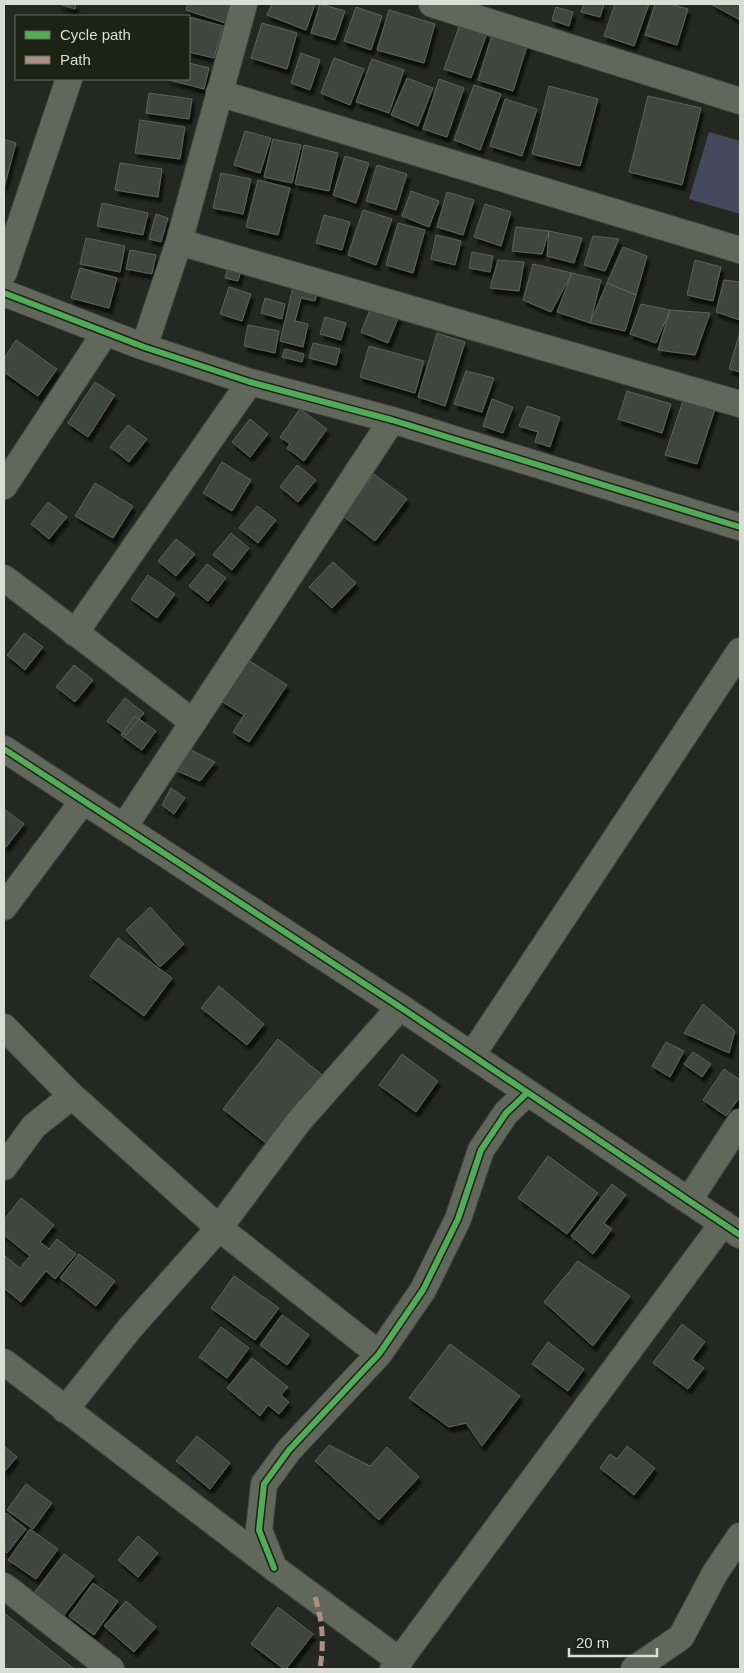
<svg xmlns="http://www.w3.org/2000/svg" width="744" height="1673" font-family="Arial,sans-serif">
	<defs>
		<filter id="shadow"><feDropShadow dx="3" dy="5.5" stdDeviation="1" flood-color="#0009"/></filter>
	</defs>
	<rect width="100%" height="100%" fill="#252820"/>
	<path fill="#45495e" d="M709,132L740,141V214L689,199Z"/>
	<path fill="#41443d" stroke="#5f625b" filter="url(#shadow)" d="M59,4H76L75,9Z
		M188,4H235L228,24L186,10Z
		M272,4H315L306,30L267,15Z
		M320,4L345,11L335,40L311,33Z
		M584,4H604L600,17L581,12Z
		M615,4H649L634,46L604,36Z
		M655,4H670L688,9L677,45L645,35Z
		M711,4H740V20Z
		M356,7L382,16L371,50L344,41Z
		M556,7L573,12L569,26L552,20Z
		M389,10L435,24L424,63L377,50Z
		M189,17L223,26L214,58L189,52Z
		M262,23L297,33L287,69L251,58Z
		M460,24L487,33L471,78L444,69Z
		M493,32L528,43L513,91L478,80Z
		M301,53L320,60L310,90L291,83Z
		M334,58L364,69L350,105L321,93Z
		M372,59L404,70L389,113L356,102Z
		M189,63L209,68L204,89L166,79H189Z
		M407,78L433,88L418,126L391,115Z
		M439,79L464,88L447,137L423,129Z
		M474,85L501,94L480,150L454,140Z
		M549,86L598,99L580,166L532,154Z
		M149,93L192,99L189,119L146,113Z
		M648,96L701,108L682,185L629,172Z
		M505,99L537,109L522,156L490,146Z
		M140,120L185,127L180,159L135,153Z
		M245,131L271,138L260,173L234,165Z
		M4,139L16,143L4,188Z
		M273,139L301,145L292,183L264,177Z
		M304,145L338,153L329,191L295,184Z
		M345,156L369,163L356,203L333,195Z
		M120,163L162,169L158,197L115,190Z
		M377,165L407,174L396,210L366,201Z
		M221,173L251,179L243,214L213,208Z
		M258,180L290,188L278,235L246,227Z
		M411,191L439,201L429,227L402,216Z
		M447,192L474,200L463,235L437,227Z
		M102,203L148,213L143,235L97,226Z
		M485,204L511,212L501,246L474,237Z
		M363,210L392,219L376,265L348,255Z
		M156,214L168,218L161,242L149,239Z
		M324,215L350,222L342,250L316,243Z
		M398,223L425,230L413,273L386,265Z
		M516,227L549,231L542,254L512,251Z
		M549,231L582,238L574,263L547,256Z
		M436,235L461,241L455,265L431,259Z
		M593,236L619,239L605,271L584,265Z
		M86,238L125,246L120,272L80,264Z
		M623,247L647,256L636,295L607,283Z
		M130,250L156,255L152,274L126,269Z
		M472,252L493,256L490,272L469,268Z
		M498,260L524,262L519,291L490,288Z
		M695,260L721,267L713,301L687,295Z
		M229,264L242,267L238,281L225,278Z
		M533,264L572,273L551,312L523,300Z
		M80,268L117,278L109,308L71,298Z
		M572,273L601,280L590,323L557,312Z
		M295,279L319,285L315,301L301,298L295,321L308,324L303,347L280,341Z
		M724,280L740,282V320L716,312Z
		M607,283L636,295L625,331L590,323Z
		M229,287L251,294L242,321L220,314Z
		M265,298L285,304L282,319L261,313Z
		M641,304L670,310L656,343L630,334Z
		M372,305L399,316L388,343L361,332Z
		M670,310L710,313L695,355L658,350Z
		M325,317L346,323L341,340L320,334Z
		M248,325L279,331L275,353L244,346Z
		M740,332V372L729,369Z
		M437,333L465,342L445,406L418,397Z
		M16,340L57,369L38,396L4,372V359Z
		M313,343L340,349L336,365L309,358Z
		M369,346L424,361L415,393L360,377Z
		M285,349L304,354L302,362L282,357Z
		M466,371L494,378L482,412L454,404Z
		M95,382L115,395L88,437L68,423Z
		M627,391L671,404L662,433L618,419Z
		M684,398L716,406L697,464L665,455Z
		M492,399L513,407L503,433L483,426Z
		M527,406L560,417L550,447L535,442L538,432L519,426Z
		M300,409L327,429L304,461L287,448L290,444L280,437Z
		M250,419L268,434L250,457L232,442Z
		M128,425L147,439L129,462L110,447Z
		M222,462L251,480L232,511L203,493Z
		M297,465L316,480L298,502L280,487Z
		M374,474L407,499L375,541L343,516Z
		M95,483L133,506L113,538L75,516Z
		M48,502L67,517L49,539L31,524Z
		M257,506L276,520L258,543L239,528Z
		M231,533L249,548L232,570L213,555Z
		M176,539L195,554L176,576L158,561Z
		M333,562L356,583L332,608L309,587Z
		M207,564L226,578L208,601L189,586Z
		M148,575L175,594L157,618L131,599Z
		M24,633L43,647L25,670L7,655Z
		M248,660L287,685L249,742L233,732L244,715L221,701Z
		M74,665L93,680L75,702L56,687Z
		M125,698L144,713L126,735L107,721Z
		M135,716L156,731L142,750L121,735Z
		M191,750L215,762L200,781L175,770Z
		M171,788L185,798L174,814L162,805Z
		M5,810L24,824L6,847L4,845V811Z
		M150,907L184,944L160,967L126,930Z
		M118,938L172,978L144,1016L90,976Z
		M219,986L264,1024L247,1045L201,1008Z
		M703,1004L735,1031L729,1053L684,1033Z
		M278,1039L327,1079L272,1148L223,1109Z
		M666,1042L684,1051L670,1077L652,1066Z
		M693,1052L711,1064L702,1077L684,1064Z
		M402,1054L438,1081L416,1112L379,1085Z
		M724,1069L740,1080V1097L726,1116L703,1100Z
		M548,1156L598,1193L567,1234L518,1198Z
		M612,1184L626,1195L604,1223L612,1229L593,1254L571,1236Z
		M21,1198L54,1225L40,1242L49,1249L57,1239L76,1254L55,1279L46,1271L21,1302L4,1288V1257L5,1256L20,1268L30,1256L4,1235V1220Z
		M79,1254L115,1281L96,1306L60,1278Z
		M578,1261L630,1296L593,1346L544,1302Z
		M234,1276L279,1308L255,1340L211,1308Z
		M282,1315L309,1335L287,1365L260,1345Z
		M682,1324L705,1342L692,1359L704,1368L688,1389L653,1363Z
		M221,1327L249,1348L227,1378L199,1357Z
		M548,1342L584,1369L568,1391L532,1364Z
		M450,1344L520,1396L482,1446L466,1423L449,1427L409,1398Z
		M252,1358L288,1387L281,1395L289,1402L279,1414L268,1405L260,1416L227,1388Z
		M197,1436L230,1463L210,1489L176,1461Z
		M329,1445L370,1466L387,1447L419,1477L379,1520L315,1461Z
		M4,1446L17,1457L4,1472Z
		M627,1446L655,1468L634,1495L600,1468L610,1454L617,1459Z
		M26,1484L52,1503L33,1529L7,1510Z
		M6,1513L26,1529L7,1553L4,1551V1516Z
		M30,1529L58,1549L36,1579L8,1560Z
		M138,1536L158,1553L138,1577L118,1560Z
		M64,1554L94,1576L63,1616L34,1593Z
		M93,1583L118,1601L94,1635L69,1616Z
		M126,1601L156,1627L134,1652L104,1626Z
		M278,1607L313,1634L286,1669H284L251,1644Z
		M4,1613L74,1669H4Z"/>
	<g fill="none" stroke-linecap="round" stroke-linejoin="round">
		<defs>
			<path id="minor" d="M432,4L740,101
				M219,93L740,250
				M179,242L740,404
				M4,272L69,79
				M4,293L144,347L250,382L392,420L740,527
				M144,347L179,242L244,4
				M4,486L105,333
				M4,578L193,722
				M75,633L250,382
				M4,749L400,1007L740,1235
				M124,827L392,420
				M4,907L83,801
				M4,1027L72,1096L219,1228L379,1354
				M472,1055L740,651
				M4,1167L34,1126L72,1096
				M689,1200L740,1122
				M4,1362L274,1568L400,1661
				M65,1410L130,1328L219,1228L299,1121L400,1007
				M274,1568L259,1530L264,1484L289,1450L379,1354L423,1290L458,1219L481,1150L506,1113L527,1093
				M4,1586L111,1669
				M393,1669L723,1223
				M634,1669L681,1637L715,1573L740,1536"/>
		</defs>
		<use href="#minor" stroke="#42443e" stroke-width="28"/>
		<use href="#minor" stroke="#62675c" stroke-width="26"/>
		<path stroke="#ac8f84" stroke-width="5" stroke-dasharray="10 5" stroke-linecap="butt" d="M315,1597C323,1623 324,1642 320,1669"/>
		<defs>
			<path id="cycleway" d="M4,293L144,347L250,382L392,420L740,527
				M4,749L400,1007L740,1235
				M274,1568L259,1530L264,1484L289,1450L379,1354L423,1290L458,1219L481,1150L506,1113L527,1093"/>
		</defs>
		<use href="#cycleway" stroke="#1c2214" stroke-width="9"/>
		<use href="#cycleway" stroke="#51ab58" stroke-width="6"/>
	</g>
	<rect width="744" height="1673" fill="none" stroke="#d9ddd4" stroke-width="10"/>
	<rect x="15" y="15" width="175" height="65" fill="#1c2214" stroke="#686d61"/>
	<rect x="25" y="31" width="25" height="8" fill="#51ab58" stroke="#686d61"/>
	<text x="60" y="40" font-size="15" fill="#d9ddd4">Cycle path</text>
	<rect x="25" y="56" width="25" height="8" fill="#ac8f84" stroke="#686d61"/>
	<text x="60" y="65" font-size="15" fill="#d9ddd4">Path</text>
	<path d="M569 1648v8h88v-8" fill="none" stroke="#d9ddd4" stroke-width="2.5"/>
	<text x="576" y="1648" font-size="15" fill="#d9ddd4" stroke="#1c2214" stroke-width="4" paint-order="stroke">20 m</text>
</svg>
